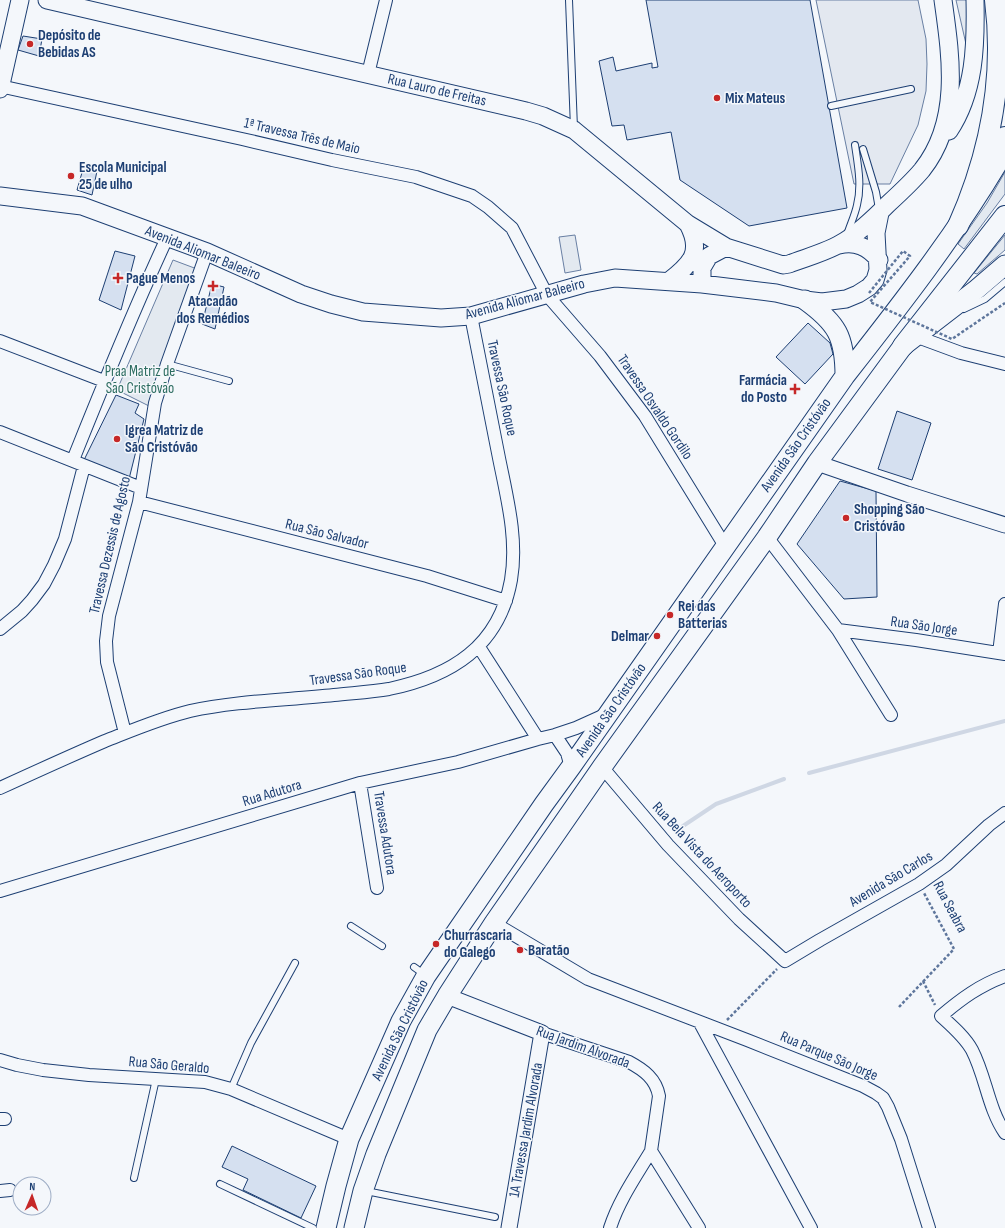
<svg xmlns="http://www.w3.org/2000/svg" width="1005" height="1228" font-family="'Sofia Sans Condensed',sans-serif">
	<rect width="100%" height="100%" fill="#f4f7fb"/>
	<path fill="#e3e9f0" stroke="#687fa3" d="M956,0H968V53Z
		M1005,172V194L964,249L958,244L987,203Z
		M575,235L581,270L565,273L559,237Z
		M1005,235V250L977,274L974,273Z
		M173,260L197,269L149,406L117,390Z"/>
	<path fill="#e3e8f0" stroke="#687fa3" d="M816,0H918L926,39L927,64L926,91L918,125L890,184H854Z"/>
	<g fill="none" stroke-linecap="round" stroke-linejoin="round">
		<path stroke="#cfd7e4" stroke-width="4" d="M809,773L1005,721
			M683,826L716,804L784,779"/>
	</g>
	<path fill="#d5e0f0" stroke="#1d3f73" d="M646,0H810L847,208L749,226L680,180L671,132L627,140L624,125L612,126L599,61L613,57L616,71L652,63V68L658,67Z
		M23,36L42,39L39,56L18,50Z
		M83,169L97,171L92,195L77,190Z
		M115,251L135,256L121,310L99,300Z
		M212,284L224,287L215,329L202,324Z
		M808,323L830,343L833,354L805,384L776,357Z
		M116,395L139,404L135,413L144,419L129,479L84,460Z
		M897,411L931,423L912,480L878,469Z
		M840,481L876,491L877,597L844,599L797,544Z
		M232,1146L316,1186L301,1218L243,1190L248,1179L222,1167Z"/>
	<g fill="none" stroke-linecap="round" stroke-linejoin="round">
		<defs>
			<path id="service" d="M569,0L574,128
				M831,106L911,89
				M863,149L876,192L879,209
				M847,235C850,225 855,215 857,205C862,185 858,166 855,145
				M964,309L985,299L1005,282
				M167,364L229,381
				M351,926L382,946
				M414,967L425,975
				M231,1089L251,1043L295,963
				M134,1178L156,1079
				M220,1184L313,1228
				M366,1191L495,1217"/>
			<path id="minor" d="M368,74L386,0
				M0,86L242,139L332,160L416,177L472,196L488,207L512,228L547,295L600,356L645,416L725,546
				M915,336L961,353L1005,364
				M0,341L104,381
				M0,432L141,488
				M73,460C103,385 133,311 167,238
				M139,502L427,576L506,601
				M767,537L838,630L891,715
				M0,629L22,611L32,600L44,584L54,565L65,539L84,466
				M838,630L916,640L1005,654
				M479,647L538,739
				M999,653L1005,604
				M125,733L107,662L106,641L109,616L139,502L155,403L167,364L207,252
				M555,735L567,753L571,767
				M602,767L668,845L739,919L785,961L820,940L919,884L946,865L989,825L1005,813
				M360,783L377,888
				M0,788C35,772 70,756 105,741C133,730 161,718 190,711C235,701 287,700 334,695C352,693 371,692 389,689C451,676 499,647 511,580C518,539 507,498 499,458C490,411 480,363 471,316
				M0,891L360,783L458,762L538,739L555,735L576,728L607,714
				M494,923L588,979L747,1040L863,1086L876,1093L883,1098L888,1107L901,1139L929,1228
				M1005,976C980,985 961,999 941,1016C952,1026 965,1037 972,1050C986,1077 988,1108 1005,1133
				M700,1023L811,1228
				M542,1033L629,1062C644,1070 656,1079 659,1096L651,1151L699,1228
				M0,1060L17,1065L43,1070L89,1075L205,1082L231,1089L349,1139
				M0,1119H5
				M0,1191L10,1190
				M610,1228C619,1200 636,1176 651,1151"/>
			<path id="tertiary" d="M817,463L907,494L1005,525
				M447,996L542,1033L509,1228"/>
			<path id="secondary" d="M47,0L526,111L543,116L574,130L688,224L726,247L783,265L789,264C807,257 828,252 845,241C861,231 875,217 888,204C900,193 912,182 922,170C961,121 951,57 943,0
				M0,89L20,0
				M949,131C975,92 976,45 975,0
				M0,196L82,206L207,252L301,294L331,304L363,312L441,318L471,316L584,284L615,278L702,284L776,293L805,300L822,302L846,299L858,294L869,287L875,280L878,270L876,233L880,213
				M839,245C856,241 868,247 879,260
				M669,281C691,264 703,252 688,224
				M702,284V268L709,256L726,247"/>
			<path id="primary" d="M805,300C837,323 845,337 845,376
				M326,1228L336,1186L349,1139L401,1021L426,976L544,804L571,767L845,376C899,307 954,237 999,161
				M354,1228L363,1191L376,1154L427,1030L447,996L494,923L602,767L767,537L817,463L903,346L977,289L1005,265"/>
			<path id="trunk" d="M990,174L1005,137
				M958,226C990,154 1005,79 995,0
				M903,346L1005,216"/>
		</defs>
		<use href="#service" stroke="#1d3f73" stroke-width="8"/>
		<use href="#minor" stroke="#1d3f73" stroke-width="14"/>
		<use href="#tertiary" stroke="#1d3f73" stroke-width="17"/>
		<use href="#secondary" stroke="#1d3f73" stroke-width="19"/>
		<use href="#primary" stroke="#1d3f73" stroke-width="21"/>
		<use href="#trunk" stroke="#1d3f73" stroke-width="22"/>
		<path stroke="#5e769c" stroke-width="2.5" stroke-dasharray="3 2" stroke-linecap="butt" d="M923,981L935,1005
			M899,1007L954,949L924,893
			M727,1020L777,969"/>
		<use href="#service" stroke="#f4f7fb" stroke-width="6"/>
		<use href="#minor" stroke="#f4f7fb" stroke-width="12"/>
		<use href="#tertiary" stroke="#f4f7fb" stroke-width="15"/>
		<use href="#secondary" stroke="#f4f7fb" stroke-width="17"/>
		<use href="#primary" stroke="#f4f7fb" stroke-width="19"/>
		<use href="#trunk" stroke="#f4f7fb" stroke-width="20"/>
		<path stroke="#5e769c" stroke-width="2.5" stroke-dasharray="3 2" stroke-linecap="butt" d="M869,293L903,251L910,256L870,302L952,339L1005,303"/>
	</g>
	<g fill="#c62828" stroke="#f4f7fb" stroke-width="1.5">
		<circle cx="30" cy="44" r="4"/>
		<circle cx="717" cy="98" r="4"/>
		<circle cx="71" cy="176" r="4"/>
		<path d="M116 272h4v4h4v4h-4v4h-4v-4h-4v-4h4z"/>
		<path d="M211 280h4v4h4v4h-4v4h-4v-4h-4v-4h4z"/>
		<path d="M793 383h4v4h4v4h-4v4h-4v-4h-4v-4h4z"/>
		<circle cx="117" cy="439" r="4"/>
		<circle cx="846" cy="518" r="4"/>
		<circle cx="670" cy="615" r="4"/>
		<circle cx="657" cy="636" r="4"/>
		<circle cx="436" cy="944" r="4"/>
		<circle cx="520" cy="950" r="4"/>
	</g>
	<g text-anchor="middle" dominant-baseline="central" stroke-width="3" stroke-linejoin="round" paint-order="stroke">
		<g font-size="15" font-weight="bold" fill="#1d3f73" stroke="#f4f7fb" text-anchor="start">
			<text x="38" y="35">Depósito de<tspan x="38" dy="17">Bebidas AS</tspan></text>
			<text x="725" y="98">Mix Mateus</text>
			<text x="79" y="167">Escola Municipal<tspan x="79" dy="17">25 de ulho</tspan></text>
			<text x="126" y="278">Pague Menos</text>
			<text x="213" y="301" text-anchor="middle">Atacadão<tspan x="213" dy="17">dos Remédios</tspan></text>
			<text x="787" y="380" text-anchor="end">Farmácia<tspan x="787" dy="17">do Posto</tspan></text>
			<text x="125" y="430">Igrea Matriz de<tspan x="125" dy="17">São Cristóvão</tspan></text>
			<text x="854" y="509">Shopping São<tspan x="854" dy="17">Cristóvão</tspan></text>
			<text x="678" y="606">Rei das<tspan x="678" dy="17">Batterias</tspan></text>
			<text x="649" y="636" text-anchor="end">Delmar</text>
			<text x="444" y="935">Churrascaria<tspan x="444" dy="17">do Galego</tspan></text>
			<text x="528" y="950">Baratão</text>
		</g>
		<g font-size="15" fill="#1d3f73" stroke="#f4f7fb">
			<text transform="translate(437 90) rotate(13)">Rua Lauro de Freitas</text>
			<text transform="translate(302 136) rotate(13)">1ª Travessa Três de Maio</text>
			<text transform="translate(203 253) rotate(22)">Avenida Aliomar Baleeiro</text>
			<text transform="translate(525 299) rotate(-15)">Avenida Aliomar Baleeiro</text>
			<text transform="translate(502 388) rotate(78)">Travessa São Roque</text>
			<text transform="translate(655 407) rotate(56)">Travessa Osvaldo Gordilo</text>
			<text transform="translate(796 445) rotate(-55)">Avenida São Cristóvão</text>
			<text transform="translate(327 534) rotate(14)">Rua São Salvador</text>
			<text transform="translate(110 545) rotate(-77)">Travessa Dezessis de Agosto</text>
			<text transform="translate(924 626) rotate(8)">Rua São Jorge</text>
			<text transform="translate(358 674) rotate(-8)">Travessa São Roque</text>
			<text transform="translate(611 710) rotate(-55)">Avenida São Cristóvão</text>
			<text transform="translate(272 793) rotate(-17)">Rua Adutora</text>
			<text transform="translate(385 833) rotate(81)">Travessa Adutora</text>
			<text transform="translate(702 855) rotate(47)">Rua Bela Vista do Aeroporto</text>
			<text transform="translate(891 879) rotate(-31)">Avenida São Carlos</text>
			<text transform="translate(950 907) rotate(62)">Rua Seabra</text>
			<text transform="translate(400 1030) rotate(-64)">Avenida São Cristóvão</text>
			<text transform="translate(583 1047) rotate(20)">Rua Jardim Alvorada</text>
			<text transform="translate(829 1056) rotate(23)">Rua Parque São Jorge</text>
			<text transform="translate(169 1065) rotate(5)">Rua São Geraldo</text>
			<text transform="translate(526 1130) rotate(-80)">1A Travessa Jardim Alvorada</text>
		</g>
		<g font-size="15" fill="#2c6c60" stroke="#f4f7fb">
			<text x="140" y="371">Praa Matriz de<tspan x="140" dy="17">São Cristóvão</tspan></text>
		</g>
	</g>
	<g transform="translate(32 1196) rotate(2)"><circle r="19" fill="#f4f7fb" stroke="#9eadc5"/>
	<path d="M0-3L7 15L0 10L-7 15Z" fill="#c62828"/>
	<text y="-6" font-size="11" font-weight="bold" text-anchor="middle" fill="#1d3f73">N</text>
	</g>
</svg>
